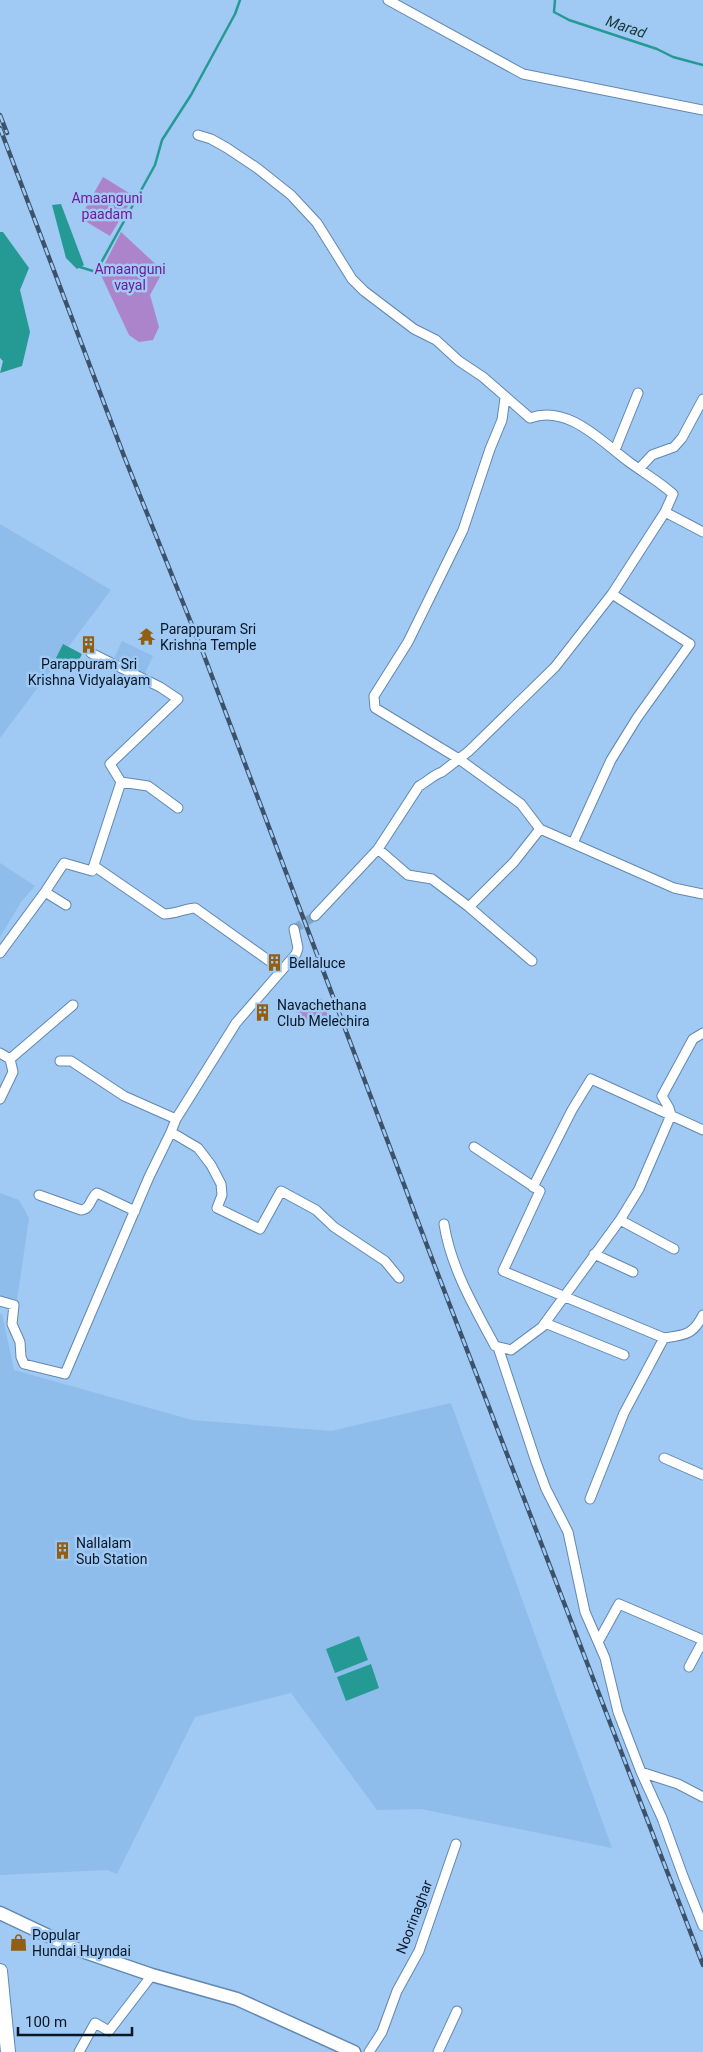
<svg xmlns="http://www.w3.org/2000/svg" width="703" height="2052" font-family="Roboto,sans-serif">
	<rect width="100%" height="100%" fill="#a0c9f3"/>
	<path fill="#8ebdeb" d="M0,524L111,590L0,738Z
		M122,641L153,656L145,673L114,659Z
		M0,863L35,886L21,902L0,937Z
		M0,1193L19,1200L29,1218L17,1300L0,1296Z
		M0,1314H2L14,1370L192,1420L331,1431L451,1403L612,1848L421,1809L377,1810L291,1693L195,1717L117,1874L107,1870L0,1875Z"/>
	<path fill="#ac84cb" d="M103,177L134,196L110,236L80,218Z
		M121,232L163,271L150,295L159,327L153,340L139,342L129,335L100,273Z
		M321,998L328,1016L308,1023L299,1016L294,1008L302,1000L310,1001Z"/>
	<path fill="#259a94" d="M61,204L84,265L77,269L66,258L52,205Z
		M0,232H3L29,268L20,290L30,332L22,366L0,373L3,361L0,358Z
		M63,644L82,654L75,668L56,658Z
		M359,1636L368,1660L335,1673L326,1649Z
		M371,1664L379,1688L346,1701L337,1677Z"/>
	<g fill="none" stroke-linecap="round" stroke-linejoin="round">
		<path stroke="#259a94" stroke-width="2.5" d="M555,0L554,12L569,20L657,49L673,57L703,65
			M80,267L96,272L155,165L162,140L191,95L235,14L240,0"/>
		<path stroke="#82a5ca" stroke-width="9" stroke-dasharray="9 4.5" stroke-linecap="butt" d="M294,929L315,916"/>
		<defs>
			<path id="street" d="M388,0L523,74L703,110
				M198,135L211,139L227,148L257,168L291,195L317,223L352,279L364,291L414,329L436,340L459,361L483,377L530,418C568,404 602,442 629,462C644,473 660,482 673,494L665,512L612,594L555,667L469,751L442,772C433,775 427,782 419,786L378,849
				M505,398L502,420L490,449L463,530L408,642L374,696L375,708L459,759L521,804L540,829L674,888L703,894
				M615,450L638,393
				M639,469L652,455L674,447L682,438L703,399
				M665,512L703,532
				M91,653L160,687L178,699L110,764L121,782L148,786L178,808
				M573,843L611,760L637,718L690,644L612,594
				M94,866L164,914C176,914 183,909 195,908L282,970
				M45,892L64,863L92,871L121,782
				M469,907L532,961
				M315,916L378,849L408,875L432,879L469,907L514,862L540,829
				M294,929L298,948L296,954L236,1023L176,1119L171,1132L198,1148L211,1165L221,1184L222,1195L217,1208L260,1229L281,1191L316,1210L334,1227L385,1261L399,1278
				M0,953L45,892L66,905
				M0,1053L10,1059
				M60,1061H71L124,1096L176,1119
				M0,1099L13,1072L10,1059L73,1005
				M474,1147L540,1191L503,1271L664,1338C685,1335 693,1335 703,1315
				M533,1187L572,1110L591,1079L703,1130
				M39,1195L81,1210C91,1209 90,1198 97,1193L135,1211
				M620,1220L674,1249
				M444,1224C451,1268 474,1307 495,1346L511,1350L542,1327L620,1220L639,1189L671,1115L669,1108L662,1096L693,1039L703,1033
				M594,1254L633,1272
				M0,1301L14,1305L12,1324L20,1342L21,1357L24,1364L65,1374L149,1177L171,1132
				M545,1323L624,1355
				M498,1347L536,1462L546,1489L568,1532L585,1612L605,1658L618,1712L641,1772L662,1818L683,1876L703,1926
				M664,1458L703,1475
				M590,1499L624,1413L664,1338
				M598,1642L619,1604L703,1640
				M689,1667L703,1641
				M641,1772L678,1784L703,1797
				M79,2052L95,2023L109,2031L152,1975
				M369,2052L382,2032L397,1991L419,1951L456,1844
				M438,2052L457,2011"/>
			<path id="secondary" d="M0,1913L76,1949L152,1975L237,1999L354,2052"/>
			<path id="primary" d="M0,1971L8,2052"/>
		</defs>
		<use href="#street" stroke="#6188af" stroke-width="11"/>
		<use href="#secondary" stroke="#6188af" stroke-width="15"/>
		<use href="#primary" stroke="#6188af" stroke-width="16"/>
		<use href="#street" stroke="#fff" stroke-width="9"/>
		<use href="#secondary" stroke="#fff" stroke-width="12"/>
		<use href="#primary" stroke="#fff" stroke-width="14"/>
		<defs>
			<path id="rail" d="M0,115L7,133
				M0,128L124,456L202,650L434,1264L703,1965"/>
		</defs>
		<use href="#rail" stroke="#3b526a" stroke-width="4.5"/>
		<use href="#rail" stroke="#a0c9f3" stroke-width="2.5" stroke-dasharray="8" stroke-linecap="butt"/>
	</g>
	<defs>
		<symbol id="temple-bare" viewBox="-9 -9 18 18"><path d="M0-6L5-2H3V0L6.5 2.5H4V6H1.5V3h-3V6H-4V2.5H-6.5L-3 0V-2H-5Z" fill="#925e12" stroke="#a0c9f3" stroke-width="2.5" paint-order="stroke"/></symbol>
		<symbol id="building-bare" viewBox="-9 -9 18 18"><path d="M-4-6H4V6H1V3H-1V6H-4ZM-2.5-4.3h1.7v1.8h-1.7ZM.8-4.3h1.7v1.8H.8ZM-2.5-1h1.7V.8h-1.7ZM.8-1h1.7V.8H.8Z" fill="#925e12" stroke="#a0c9f3" stroke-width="2.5" paint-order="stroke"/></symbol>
		<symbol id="shop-bare" viewBox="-9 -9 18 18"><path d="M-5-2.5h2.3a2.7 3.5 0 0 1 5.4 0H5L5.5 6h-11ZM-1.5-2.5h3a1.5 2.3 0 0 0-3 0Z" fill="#925e12" stroke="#a0c9f3" stroke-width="2.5" paint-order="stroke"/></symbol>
	</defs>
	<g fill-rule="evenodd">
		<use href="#temple-bare" x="134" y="624" width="25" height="25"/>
		<use href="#building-bare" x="76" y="632" width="25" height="25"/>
		<use href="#building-bare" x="262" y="950" width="25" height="25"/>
		<use href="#building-bare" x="250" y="1000" width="25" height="25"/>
		<use href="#building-bare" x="50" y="1538" width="25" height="25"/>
		<use href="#shop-bare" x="6" y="1930" width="25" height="25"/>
	</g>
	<g text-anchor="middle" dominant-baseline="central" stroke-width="5" stroke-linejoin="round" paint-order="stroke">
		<g font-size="14" fill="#701b9e" stroke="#a0c9f3">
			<text x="107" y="198">Amaanguni<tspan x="107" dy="16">paadam</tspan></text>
			<text x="130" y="269">Amaanguni<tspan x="130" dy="16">vayal</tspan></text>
		</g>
		<g font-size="14" fill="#081726" stroke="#a0c9f3" text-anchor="start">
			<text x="160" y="629">Parappuram Sri<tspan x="160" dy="16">Krishna Temple</tspan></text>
			<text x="89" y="664" text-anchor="middle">Parappuram Sri<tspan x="89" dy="16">Krishna Vidyalayam</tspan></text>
			<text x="289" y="963">Bellaluce</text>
			<text x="277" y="1005">Navachethana<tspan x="277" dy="16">Club Melechira</tspan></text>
			<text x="76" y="1543">Nallalam<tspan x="76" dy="16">Sub Station</tspan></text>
			<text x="32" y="1935">Popular<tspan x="32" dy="16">Hundai Huyndai</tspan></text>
		</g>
		<g font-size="14" fill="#081726" stroke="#a0c9f3">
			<text transform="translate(414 1917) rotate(-69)">Noorinaghar</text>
		</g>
		<g font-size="15" font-style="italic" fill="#193a38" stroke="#a0c9f3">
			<text transform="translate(626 27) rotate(19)">Marad</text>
		</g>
	</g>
	<path d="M18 2027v8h114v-8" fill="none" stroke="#081726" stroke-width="2.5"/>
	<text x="25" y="2027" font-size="15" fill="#081726" stroke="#a0c9f3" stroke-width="4" paint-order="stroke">100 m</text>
</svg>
